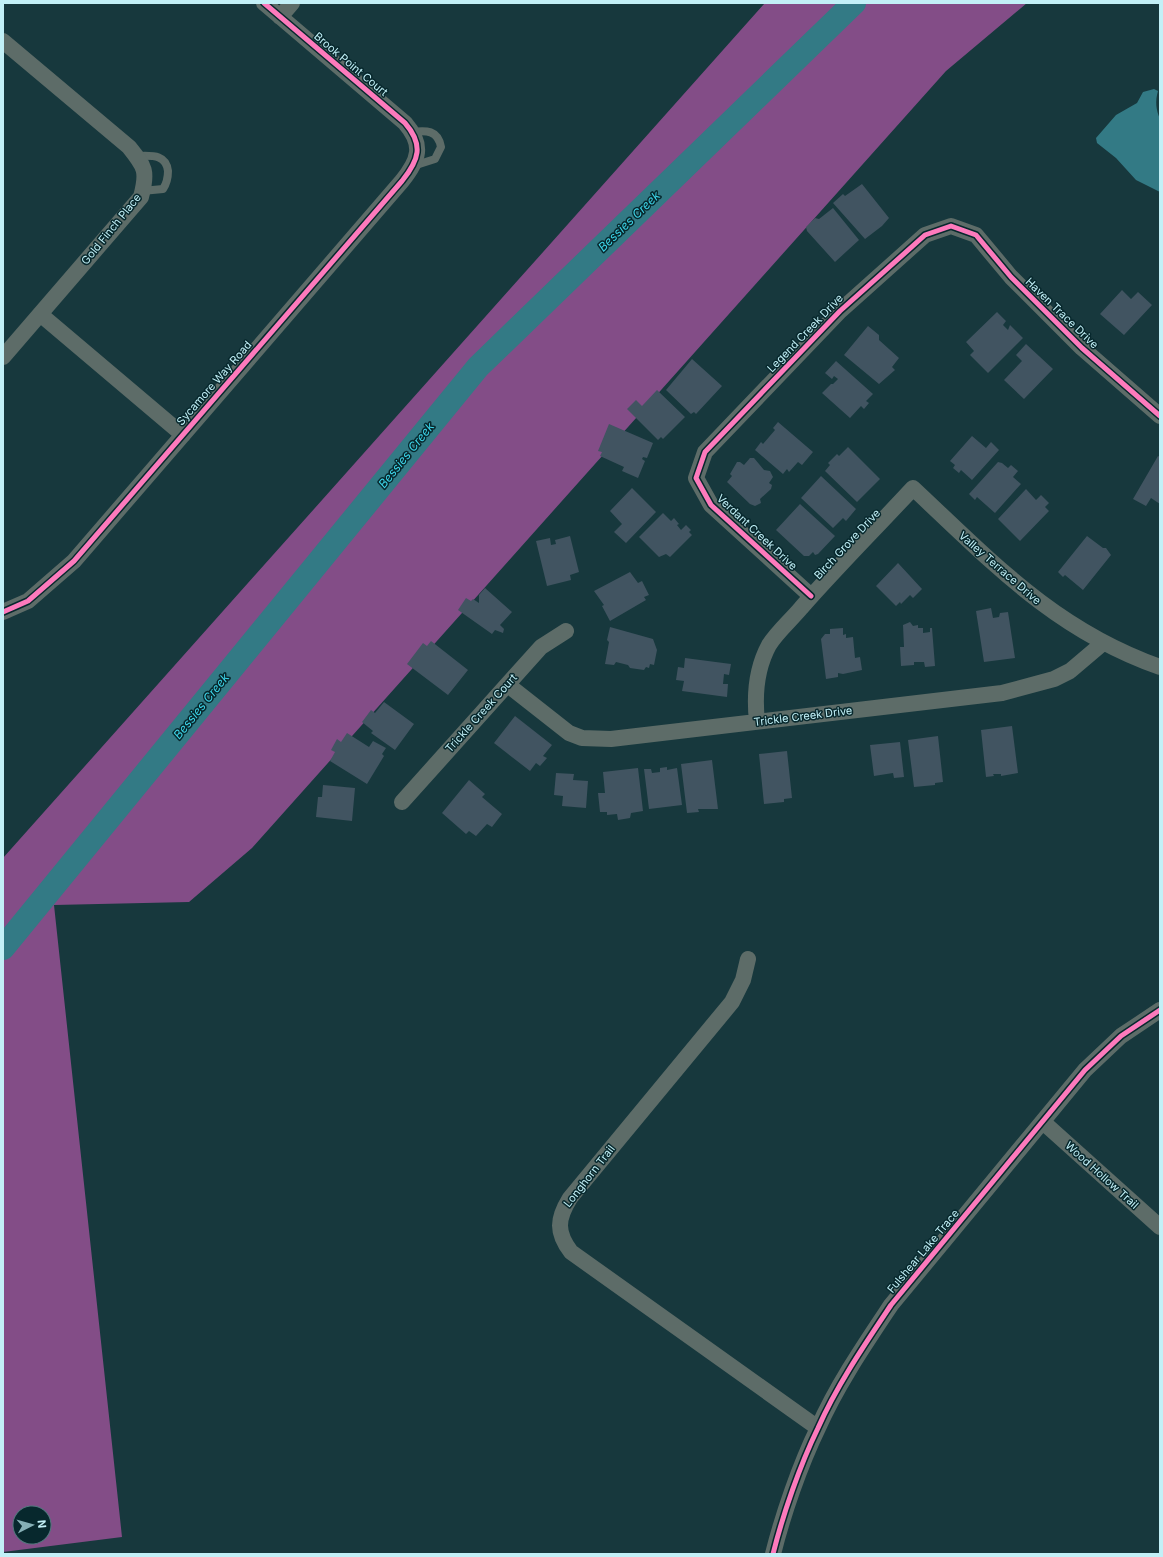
<svg xmlns="http://www.w3.org/2000/svg" width="1163" height="1557" font-family="Inter,sans-serif">
	<rect width="100%" height="100%" fill="#17383d"/>
	<path fill="#834d87" fill-rule="evenodd" d="M765,3H1027L946,71L252,848L189,902L54,905L122,1537L3,1552V858ZM20,1513H44V1537H20Z"/>
	<path fill="#337a85" d="M1154,89L1158,91C1155,101 1156,110 1160,119V192L1136,180L1116,158L1097,143L1096,138L1116,115L1137,103L1143,92Z"/>
	<g fill="none" stroke-linecap="round" stroke-linejoin="round">
		<path stroke="#337a85" stroke-width="24" d="M3,948L478,367L854,3"/>
	</g>
	<path fill="#415461" d="M862,184L889,218L882,226L865,239L833,203L843,194L845,196Z
		M833,208L859,240L835,262L807,231L806,227L815,218L819,219Z
		M1122,290L1131,299L1138,292L1152,305L1124,335L1100,314Z
		M997,312L1006,321L1003,325L1008,330L1010,325L1023,338L988,373L970,355L974,351L966,342Z
		M868,326L879,335V340L899,358L892,367L895,370L879,384L844,355Z
		M1026,344L1053,369L1024,399L1004,380L1022,361L1016,355Z
		M692,359L722,386L696,414L694,412L691,414L666,390Z
		M836,361L873,394L866,401L869,403L864,409L861,406L850,418L822,393L831,384H833L838,379L834,376L832,379L825,373Z
		M657,390L685,417L663,439L661,437L658,440L627,409L636,400L642,406Z
		M778,422L813,452L802,465L798,462L789,472L787,469L783,474L755,450L761,442L763,444L775,430L773,428Z
		M609,424L653,443L647,458L643,457L642,459L645,461L638,478L622,471L624,467L600,456L602,452L598,451Z
		M972,436L986,448L991,442L999,450L972,480L961,470L959,473L953,468L955,465L950,461Z
		M848,447L880,479L857,502L825,471L830,465L828,463L837,454L839,456Z
		M1158,456L1160,457V504L1151,498L1146,506L1133,499Z
		M750,458H754L764,470L770,471L773,477L769,483L772,485L771,489L760,499L761,503L755,506L750,504L727,482L732,476L730,474L737,462H740L744,465Z
		M998,462L1002,463L1008,468L1011,465L1018,471L1013,477L1021,484L995,513L977,497L975,500L969,494Z
		M821,476L856,509L846,521L843,518L833,528L801,498Z
		M632,488L656,512L626,543L614,532L622,524L610,511Z
		M1026,489L1036,500L1041,495L1049,503L1045,507L1049,511L1020,541L998,519Z
		M800,504L835,536L818,554L815,555L813,552L809,556H804L776,530Z
		M663,513L671,521L674,518L679,524L677,525L681,530L686,525L691,530L689,532L692,535L670,557L666,554L659,557L639,537Z
		M570,536L579,572L570,575L571,580L547,586L536,541L550,538L551,545L556,544L555,540Z
		M1087,536L1103,548H1106L1111,555L1083,590L1065,575L1063,577L1058,572Z
		M898,563L922,589L913,598L910,595L901,604L900,602L896,606L876,586Z
		M630,572L638,583L642,581L649,595L644,597L646,600L610,621L602,606L604,605L594,591Z
		M485,588L512,612L500,625L504,629L503,633L495,630L492,634L458,610L466,598L471,601L473,599L479,603V595Z
		M991,608L993,618L999,617L1000,613L1008,612L1015,658L984,662L976,611Z
		M910,622L913,626L918,625V628H923V633L930,632V628H932L935,666L925,667L924,662H914V665L901,666L900,647H904L903,625Z
		M610,627L653,639L657,650L654,665L650,664L649,668L646,667L644,670L630,668L628,665L616,662L614,665L605,664L609,642L607,640Z
		M843,628V635L846,634V638L853,637L855,658L860,657L862,670L843,674L838,673V677L826,679L821,639L825,634H830V629Z
		M431,641L468,670L448,695L407,664L423,643L427,646Z
		M685,658L731,664L729,675L724,674L723,684H728L727,697L682,691L684,681L676,680L678,667L684,668Z
		M384,702L414,724L395,750L371,733L373,731L362,722L371,710L375,713Z
		M515,716L552,745L543,756L547,758L540,766L536,763L530,771L494,743Z
		M1012,726L1018,773L1001,776V774H993L994,776L986,777L981,730Z
		M347,733L369,747L373,741L386,748L382,754L384,756L367,784L330,761L335,752L331,750L337,739L341,742Z
		M938,736L943,782L935,783V785L914,787L908,740Z
		M900,742L904,777L894,778L893,773L874,776L870,745Z
		M787,751L792,798L784,799V802L764,804L759,754Z
		M712,760L718,809H698L699,812L687,813L681,764Z
		M667,767V770L677,768L682,805L649,809L644,769H651L652,773L660,772V768Z
		M638,768L643,811L631,813L630,818L618,820L617,814L607,815V812H600L598,793H605L603,772Z
		M556,773L574,774L573,780L588,781L586,808L562,806L563,796L554,795Z
		M469,780L485,794L482,797L502,814L492,827L487,824L476,836L469,831L466,834L442,813Z
		M323,785L355,788L352,821L316,817L318,797H322Z"/>
	<g fill="none" stroke-linecap="round" stroke-linejoin="round">
		<path stroke="#5d6c68" stroke-width="8" d="M412,132C426,130 438,130 441,147L435,159L413,166
			M136,156C150,156 166,153 168,171C168,178 167,183 163,189L142,191"/>
		<path stroke="#5d6c68" stroke-width="16" d="M280,17L292,3
			M3,41L129,147C145,167 148,171 141,197L3,357
			M40,314L183,435
			M811,596L711,505L696,478L705,452L840,311L925,235L951,226L976,235L1011,277L1082,348L1160,416
			M3,612L28,601L74,561L402,181C419,160 424,145 405,123L264,3
			M508,685L569,733L582,738L611,739L1002,693L1054,679L1070,671L1103,643
			M757,721C754,694 756,669 769,645C777,632 791,620 801,608C837,567 876,528 913,488C992,562 1055,630 1160,667
			M402,802L541,647L566,631
			M748,959L743,980L732,1002L570,1198C557,1219 556,1232 571,1252L818,1428
			M1043,1122L1160,1227
			M773,1554C783,1514 800,1465 818,1428C837,1385 865,1344 891,1305L1085,1070L1121,1036L1160,1010"/>
		<defs>
			<path id="cycleway" d="M811,596L711,505L696,478L705,452L840,311L925,235L951,226L976,235L1011,277L1082,348L1160,416
				M3,612L28,601L74,561L402,181C419,160 424,145 405,123L264,3
				M773,1554C783,1514 800,1465 818,1428C837,1385 865,1344 891,1305L1085,1070L1121,1036L1160,1010"/>
		</defs>
		<use href="#cycleway" stroke="#07282d" stroke-width="8"/>
		<use href="#cycleway" stroke="#fd7abc" stroke-width="5"/>
	</g>
	<g text-anchor="middle" dominant-baseline="central" stroke-width="3" stroke-linejoin="round" paint-order="stroke">
		<g font-size="11" fill="#c2f0f7" stroke="#07282d">
			<text transform="translate(351 64) rotate(40)">Brook Point Court</text>
			<text transform="translate(111 229) rotate(-51)">Gold Finch Place</text>
			<text transform="translate(1062 313) rotate(44)">Haven Trace Drive</text>
			<text transform="translate(805 333) rotate(-46)">Legend Creek Drive</text>
			<text transform="translate(214 383) rotate(-49)">Sycamore Way Road</text>
			<text transform="translate(757 532) rotate(43)">Verdant Creek Drive</text>
			<text transform="translate(847 544) rotate(-47)">Birch Grove Drive</text>
			<text transform="translate(1000 568) rotate(41)">Valley Terrace Drive</text>
			<text transform="translate(481 713) rotate(-48)">Trickle Creek Court</text>
			<text transform="translate(803 716) rotate(-7)">Trickle Creek Drive</text>
			<text transform="translate(1102 1175) rotate(42)">Wood Hollow Trail</text>
			<text transform="translate(589 1176) rotate(-52)">Longhorn Trail</text>
			<text transform="translate(923 1251) rotate(-50)">Fulshear Lake Trace</text>
		</g>
		<g font-size="12" font-style="italic" fill="#3dd4e8" stroke="#07282d">
			<text transform="translate(629 221) rotate(-44)">Bessies Creek</text>
			<text transform="translate(406 455) rotate(-51)">Bessies Creek</text>
			<text transform="translate(201 706) rotate(-51)">Bessies Creek</text>
		</g>
	</g>
	<rect width="1163" height="1557" fill="none" stroke="#c2f0f7" stroke-width="8"/>
	<g transform="translate(32 1525) rotate(84)"><circle r="19" fill="#07282d" stroke="#52787e"/>
	<path d="M0-3L7 15L0 10L-7 15Z" fill="#86b0b6"/>
	<text y="-6" font-size="11" font-weight="bold" text-anchor="middle" fill="#c2f0f7">N</text>
	</g>
</svg>
